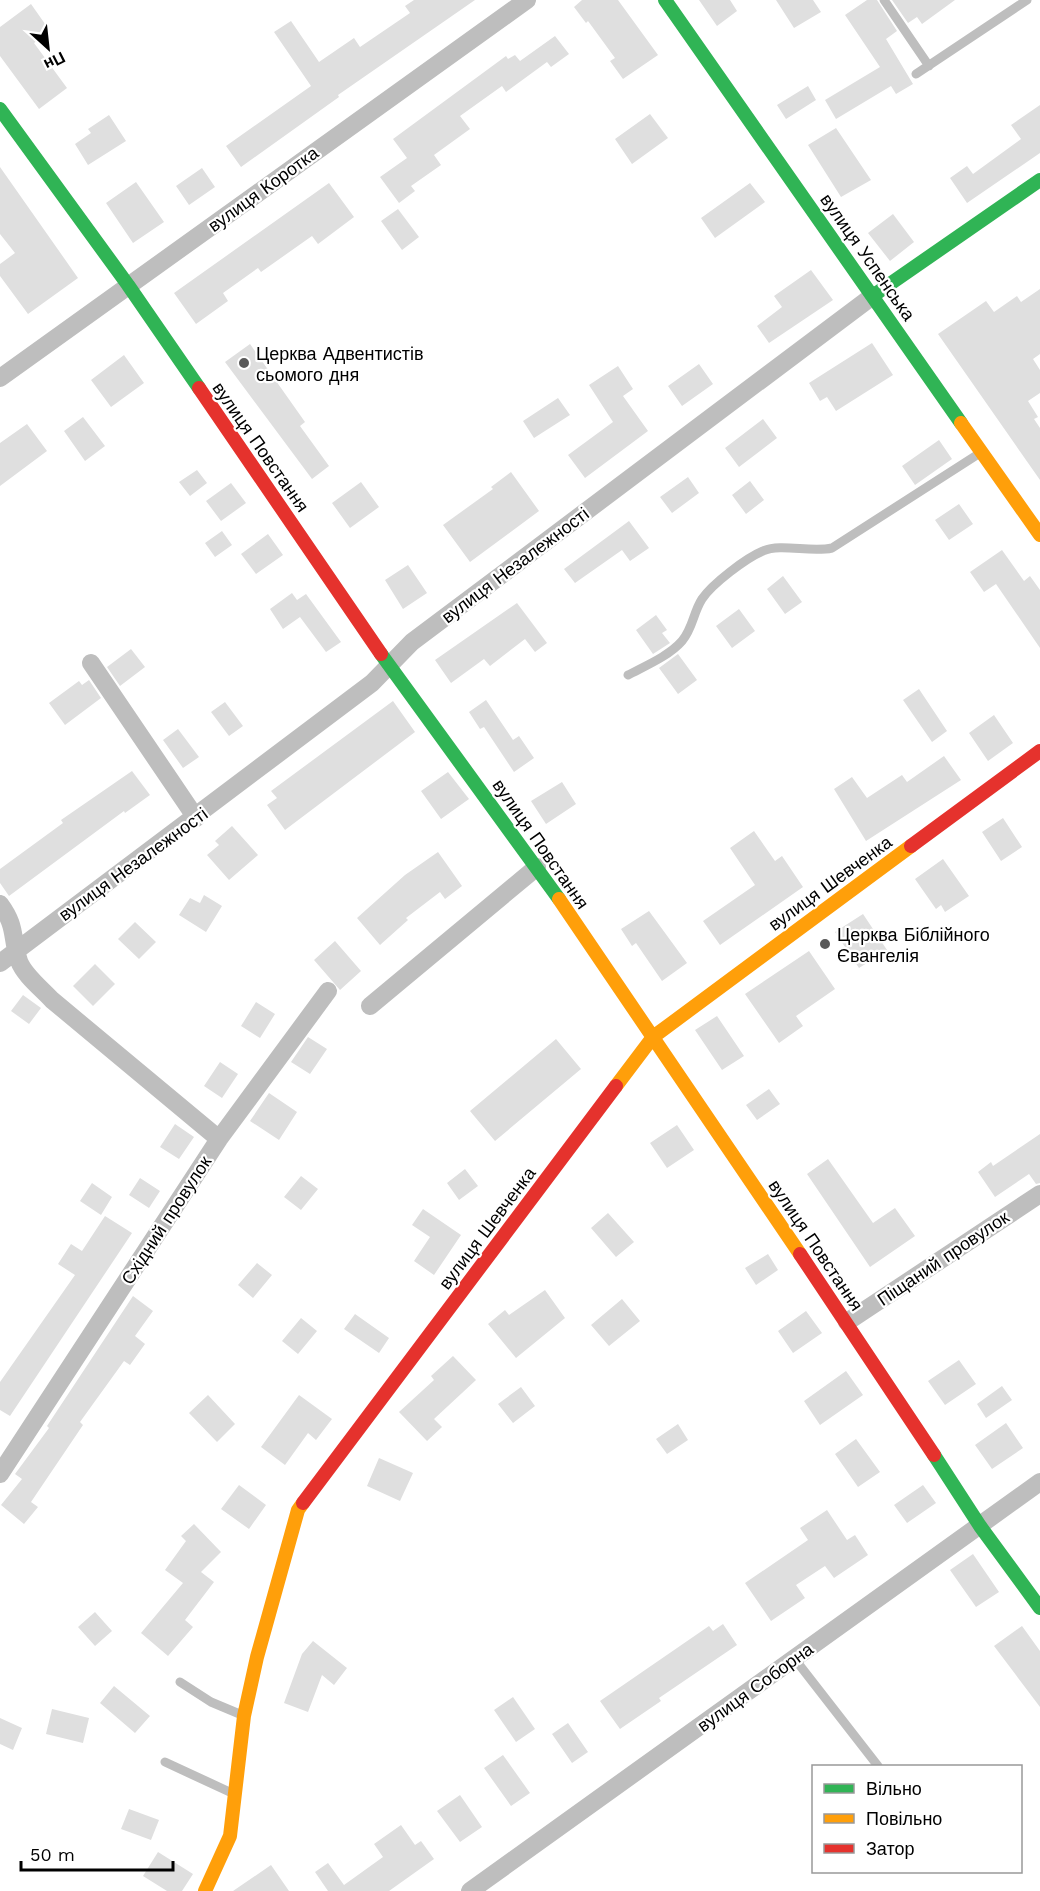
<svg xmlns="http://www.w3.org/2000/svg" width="1040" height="1891" font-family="'Work Sans',sans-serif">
	<rect width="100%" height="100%" fill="#fff"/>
	<path fill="#dfdfdf" d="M414,0H475L338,95L339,97L241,167L226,146L311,86L274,32L291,21L319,62L354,38L360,47L410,13L405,6Z
		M582,0H618L658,55L623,79L610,61L615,58L588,21L586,23L574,7Z
		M699,0H730L737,11L717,26Z
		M776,0H813L821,12L794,28Z
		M867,0H877L897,31L886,39L913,84L896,94L891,86L836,119L825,100L880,67L845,15Z
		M892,0H955L922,24L917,17L908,23Z
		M31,4L50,31L34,43L67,88L39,109L0,56V27Z
		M555,36L569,54L551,67L547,62L506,92L502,86L460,116L470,129L434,155L441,165L411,186L415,191L399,203L380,177L407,158L393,139L506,56L508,59L515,55L520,61Z
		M808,86L816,100L786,119L777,105Z
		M1040,105V153L967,203L950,178L967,166L973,174L1021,139L1011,125Z
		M650,114L668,138L632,164L615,139Z
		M109,115L126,141L88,165L75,144L91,133L88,129Z
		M836,128L871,180L841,197L808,145Z
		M0,167L78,278L28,314L0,276V264L15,253L0,234Z
		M202,168L215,187L189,205L176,186Z
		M136,182L164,222L133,243L106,203Z
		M329,183L354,217L318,244L312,236L261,272L258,268L223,293L228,301L196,324L174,293Z
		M750,183L765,202L715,238L701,218Z
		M398,209L419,237L402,250L381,221Z
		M893,214L914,242L890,261L868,233Z
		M811,270L833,300L769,343L757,326L782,307L774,296Z
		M1040,289V354L1033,359L1040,370V393L1028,401L1038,417L1034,419L1040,428V480L938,334L986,301L994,312L1017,296L1021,302Z
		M872,343L893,375L836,411L827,397L820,401L809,383Z
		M250,344L305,422L300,426L329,466L312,479L225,362Z
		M124,355L144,383L111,407L91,380Z
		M699,364L713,384L682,406L668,386Z
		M618,366L633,389L623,396L648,431L585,478L568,455L613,422L589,385Z
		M558,398L570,415L534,438L523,421Z
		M83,417L105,446L85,461L64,431Z
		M763,419L777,438L739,467L725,448Z
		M27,424L47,451L0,486V443Z
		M939,440L952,459L915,485L902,466Z
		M197,470L207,483L190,496L179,482Z
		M511,472L539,511L470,562L443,525L493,489L491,487Z
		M688,477L699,493L672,513L660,497Z
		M750,481L764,500L746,514L732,495Z
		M361,482L379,507L350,528L332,503Z
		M231,483L246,503L221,521L206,501Z
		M959,504L973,524L949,540L935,520Z
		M629,521L649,548L630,561L622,550L575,583L564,569Z
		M222,531L232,545L215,557L205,543Z
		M268,534L283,555L256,574L241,554Z
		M1002,550L1024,581L1030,576L1040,590V648L996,584L984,592L970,572Z
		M408,565L427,593L403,609L385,580Z
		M783,576L802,602L785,614L767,589Z
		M292,593L297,600L306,594L341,642L326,652L300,617L283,629L270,609Z
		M517,603L547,643L535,652L525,639L490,666L484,659L451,683L435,660Z
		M739,609L755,631L732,648L716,626Z
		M656,615L667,630L662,633L670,643L653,654L636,630Z
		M131,649L145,667L120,686L107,667Z
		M678,654L697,680L678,694L659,668Z
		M89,680L101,698L65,725L49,703L79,681L82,685Z
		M919,689L947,731L932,742L903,700Z
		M486,700L513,740L519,736L534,758L514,772L484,727L480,729L469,712Z
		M393,701L415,732L285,830L267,805L277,798L271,791Z
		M225,702L243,726L229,736L211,712Z
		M994,715L1013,743L988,761L969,733Z
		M178,729L199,757L183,768L163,740Z
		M944,756L961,780L866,841L834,789L852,777L867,798L902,775L907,782Z
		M132,771L150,795L125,813L124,811L9,896L0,883V869L63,823L61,820Z
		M448,772L469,799L441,819L421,791Z
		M562,782L576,804L546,824L531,801Z
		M1003,818L1022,847L1001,861L982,832Z
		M232,826L258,855L229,880L207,855L219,845L215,841Z
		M754,831L775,861L782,856L803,887L720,945L703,921L755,885L730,848Z
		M438,852L462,886L445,899L440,892L406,918L408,920L380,945L357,918L405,875Z
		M943,859L969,896L945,912L941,905L936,909L915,879Z
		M204,895L222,906L206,932L179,915L190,898L200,903Z
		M649,911L687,963L662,981L636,943L632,946L621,929Z
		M863,914L887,950L859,968L835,932Z
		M135,922L156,942L139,959L118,939Z
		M335,941L361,971L340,990L314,960Z
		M809,951L835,989L796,1016L803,1026L779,1043L745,994Z
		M95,964L115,984L93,1006L73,986Z
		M23,995L41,1008L29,1024L11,1011Z
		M256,1002L275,1014L260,1038L241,1026Z
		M717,1016L744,1056L722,1070L695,1030Z
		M308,1037L327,1049L310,1074L291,1062Z
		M556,1039L581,1069L495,1141L470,1111Z
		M220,1062L238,1074L222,1098L204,1086Z
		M769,1089L780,1104L757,1120L746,1105Z
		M269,1093L297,1112L279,1140L250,1121Z
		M175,1124L194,1137L179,1159L160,1147Z
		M677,1125L694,1150L667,1168L650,1143Z
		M1040,1134V1183L1036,1184L1029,1174L995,1197L978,1172L991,1162L993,1166Z
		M828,1159L873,1223L895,1208L915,1236L870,1267L807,1174Z
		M465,1169L478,1186L459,1200L447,1183Z
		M301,1176L318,1189L301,1210L284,1197Z
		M140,1178L160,1191L149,1208L129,1195Z
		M92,1183L112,1197L101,1215L80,1201Z
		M423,1209L461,1235L434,1275L414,1261L430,1237L412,1225Z
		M608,1213L634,1242L616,1257L591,1228Z
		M105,1216L132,1233L10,1416L0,1410V1382L75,1275L58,1264L71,1244L82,1251Z
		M768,1254L778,1270L756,1285L745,1268Z
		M257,1263L272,1275L253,1298L238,1285Z
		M545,1290L565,1318L516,1358L488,1324L505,1310L509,1315Z
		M133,1296L153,1311L135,1336L145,1344L130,1365L124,1361L80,1422L83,1425L31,1502L38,1507L24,1524L1,1505L22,1479L15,1474L49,1428L47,1426Z
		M622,1299L640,1321L609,1346L591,1325Z
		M806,1311L822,1333L793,1353L778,1331Z
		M355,1314L389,1338L379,1353L344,1329Z
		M301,1318L317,1331L298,1354L282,1341Z
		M453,1356L476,1380L434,1419L442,1427L427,1441L399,1412L434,1380L431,1376Z
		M959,1360L976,1384L945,1405L928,1381Z
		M846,1371L863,1395L820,1425L804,1401Z
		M1002,1386L1012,1400L986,1418L977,1404Z
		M521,1387L535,1406L513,1423L498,1404Z
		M208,1395L235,1424L217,1442L189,1413Z
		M299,1395L332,1419L316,1440L308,1433L285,1465L261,1447Z
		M1006,1423L1023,1448L992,1469L975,1445Z
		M678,1424L688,1440L667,1454L656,1439Z
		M856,1439L880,1472L858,1487L835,1454Z
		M379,1458L413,1473L400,1501L367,1486Z
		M239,1485L266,1505L249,1529L221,1509Z
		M923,1485L936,1503L907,1523L894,1505Z
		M827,1510L847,1540L855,1535L868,1555L834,1578L825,1566L796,1585L805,1598L771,1621L745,1583L808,1540L800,1528Z
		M194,1524L221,1552L201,1572L214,1582L185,1620L193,1627L168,1656L141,1633L183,1583L165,1570L186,1541L181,1536Z
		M973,1554L999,1592L976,1607L950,1570Z
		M95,1612L112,1631L95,1646L78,1627Z
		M723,1624L737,1645L659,1698L661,1701L620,1729L600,1701L709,1626L713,1631Z
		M1022,1626L1040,1651V1707L994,1646Z
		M313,1641L347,1668L334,1685L322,1675L308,1712L284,1703L302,1654Z
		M114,1686L150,1716L135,1733L100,1703Z
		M513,1697L535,1729L516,1742L494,1710Z
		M52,1709L89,1718L83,1743L46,1734Z
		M0,1718L22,1728L13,1750L0,1744Z
		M568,1723L588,1752L572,1763L552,1734Z
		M503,1755L530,1793L511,1806L484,1768Z
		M460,1795L482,1827L460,1842L437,1811Z
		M129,1809L159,1820L151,1840L121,1829Z
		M401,1825L415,1845L421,1841L434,1859L389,1891H328L315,1872L328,1863L344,1885L383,1857L374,1844Z
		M158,1852L193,1874L182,1891H167L143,1876Z
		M271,1865L289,1891H233Z"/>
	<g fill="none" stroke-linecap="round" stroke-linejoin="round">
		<path stroke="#bebebe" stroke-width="9" d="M884,0L929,66
			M916,74L1027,0
			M628,675C645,666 669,656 682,641C693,628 693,613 702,599C712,584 746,558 763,551C781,543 811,553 832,548L980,453
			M794,1658L878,1766
			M180,1682L211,1702L242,1715
			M165,1762L234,1794"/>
		<path stroke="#bebebe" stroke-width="18" d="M0,378L527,0
			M91,663L196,818
			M0,904C17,927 11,937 19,961C24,975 42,989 52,1000L219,1139L0,1474
			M0,963L372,683L412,642L874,295
			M370,1006L537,867
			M219,1139L328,991
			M847,1322L1040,1194
			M470,1891L1040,1482"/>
		<path stroke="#30b455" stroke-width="14" d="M665,0L961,423
			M0,109L128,285L199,388
			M874,295L1040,180
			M381,654L559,899
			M934,1455L980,1526L1040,1608"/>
		<path stroke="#ff9f0a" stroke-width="14" d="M961,423L1040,535
			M559,899L800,1254
			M616,1086L653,1037L911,846
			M205,1891L230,1836L244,1716L257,1657L298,1510L303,1503"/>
		<path stroke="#e5322d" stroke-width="14" d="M199,388L381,654
			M911,846L1040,751
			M800,1254L934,1455
			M303,1503L616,1086"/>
	</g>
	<g fill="#595959" stroke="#fff" stroke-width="2">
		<circle cx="244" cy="363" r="6"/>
		<circle cx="825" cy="944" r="6"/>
	</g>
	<g text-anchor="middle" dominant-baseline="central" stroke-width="4.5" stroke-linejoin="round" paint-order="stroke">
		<g font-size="18" fill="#000" stroke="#fff">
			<text transform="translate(263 189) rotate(-36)">вулиця Коротка</text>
			<text transform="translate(868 257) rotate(55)">вулиця Успенська</text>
			<text transform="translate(261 447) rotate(55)">вулиця Повстання</text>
			<text transform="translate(515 565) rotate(-37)">вулиця Незалежності</text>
			<text transform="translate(541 844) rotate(55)">вулиця Повстання</text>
			<text transform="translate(133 864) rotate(-36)">вулиця Незалежності</text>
			<text transform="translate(830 883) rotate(-36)">вулиця Шевченка</text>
			<text transform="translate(166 1220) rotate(-57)">Східний провулок</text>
			<text transform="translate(487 1228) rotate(-53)">вулиця Шевченка</text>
			<text transform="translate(816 1245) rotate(56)">вулиця Повстання</text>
			<text transform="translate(943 1258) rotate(-34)">Піщаний провулок</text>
			<text transform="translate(755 1687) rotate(-36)">вулиця Соборна</text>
		</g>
		<g font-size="18" fill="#000" stroke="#fff" text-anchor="start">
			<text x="256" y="353">Церква Адвентистів<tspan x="256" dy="21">сьомого дня</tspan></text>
			<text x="837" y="934">Церква Біблійного<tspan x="837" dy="21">Євангелія</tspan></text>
		</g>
	</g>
	<rect x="812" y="1765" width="210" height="108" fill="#ffffff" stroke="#999999" stroke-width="1.5"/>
	<rect x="824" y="1784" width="30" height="9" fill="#30b455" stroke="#999999" stroke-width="1.5"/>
	<text x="866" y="1795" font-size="18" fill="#000000">Вільно</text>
	<rect x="824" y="1814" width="30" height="9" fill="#ff9f0a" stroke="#999999" stroke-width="1.5"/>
	<text x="866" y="1825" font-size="18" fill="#000000">Повільно</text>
	<rect x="824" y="1844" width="30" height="9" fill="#e5322d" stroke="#999999" stroke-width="1.5"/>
	<text x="866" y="1855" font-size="18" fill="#000000">Затор</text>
	<g transform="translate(48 48) rotate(153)" stroke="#ffffff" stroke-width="4.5" paint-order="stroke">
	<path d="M0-4.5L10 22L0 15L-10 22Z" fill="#000000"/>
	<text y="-9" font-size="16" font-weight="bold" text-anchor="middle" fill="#000000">Пн</text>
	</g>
	<path d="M21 1861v9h152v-9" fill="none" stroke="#000000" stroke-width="3"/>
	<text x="30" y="1861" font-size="18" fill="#000000" stroke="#ffffff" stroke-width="4.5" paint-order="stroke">50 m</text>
</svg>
